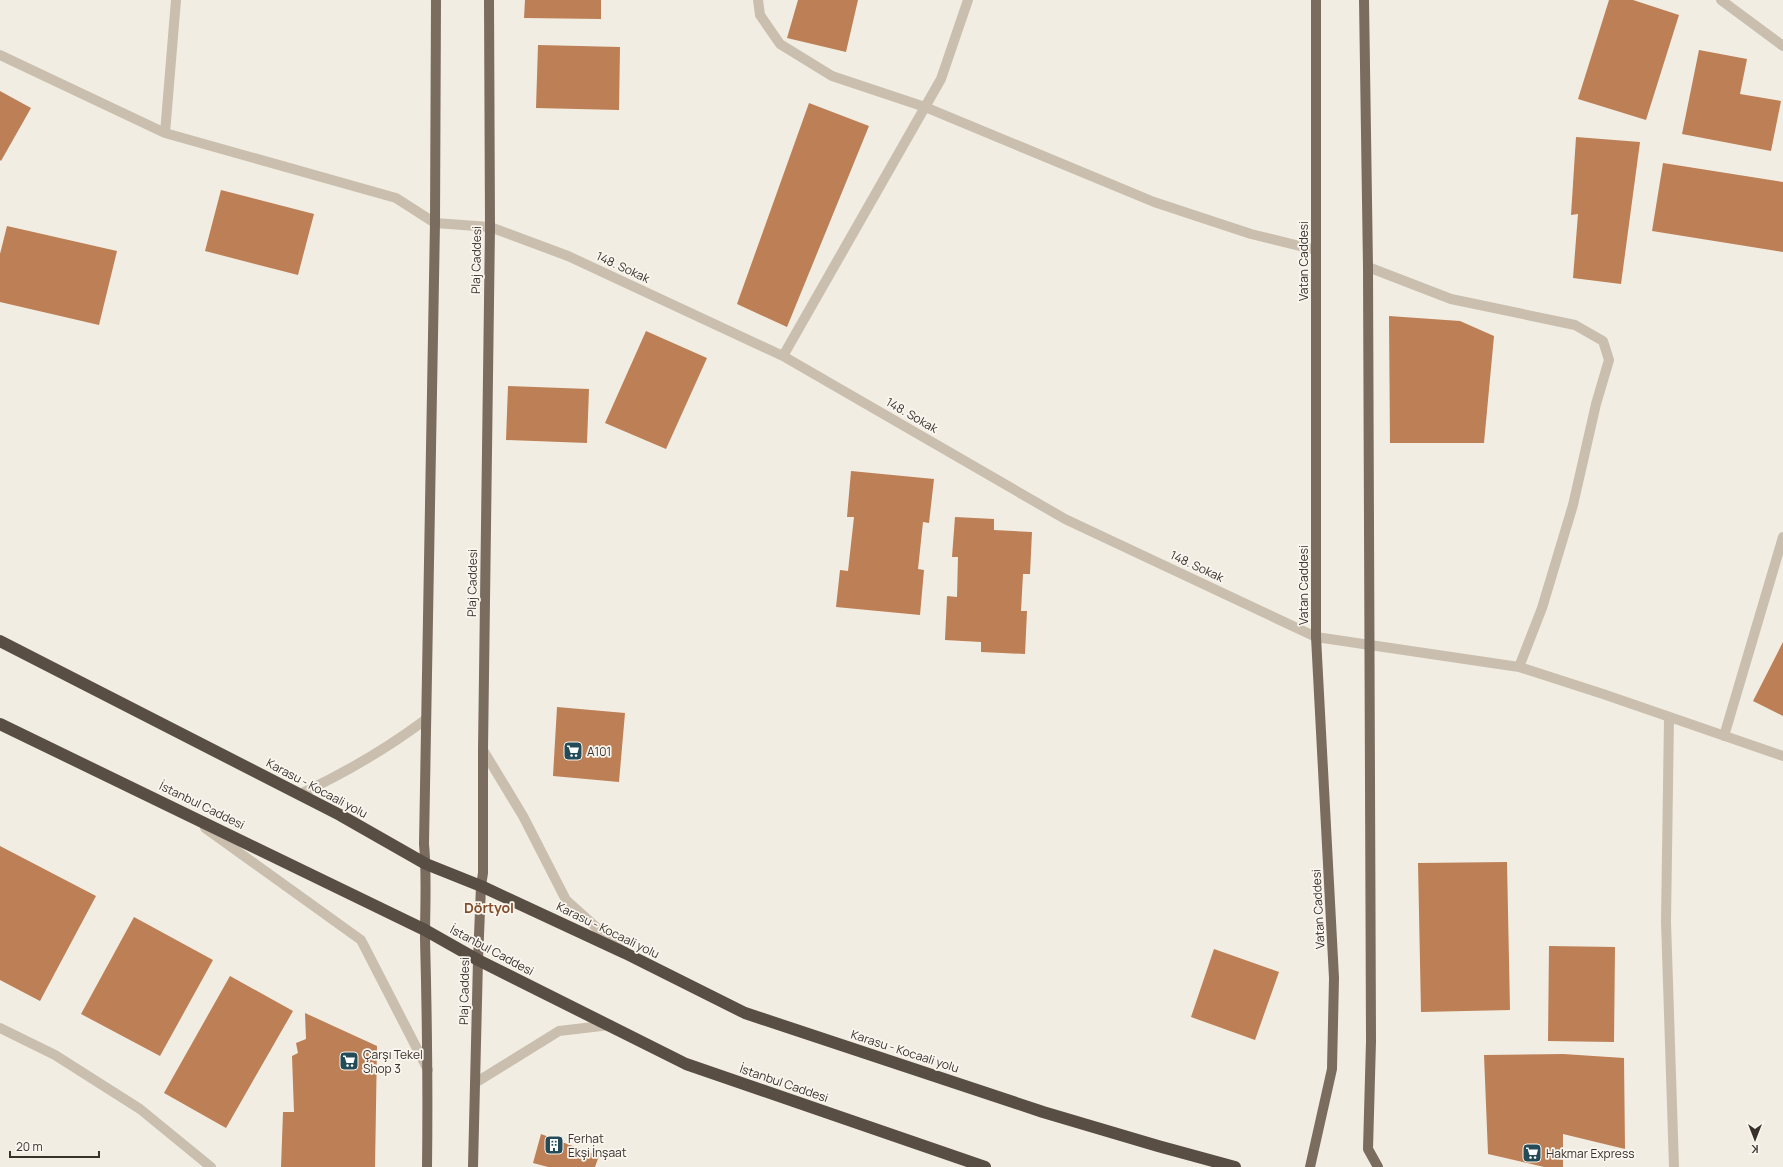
<svg xmlns="http://www.w3.org/2000/svg" width="1783" height="1167" font-family="Manrope,sans-serif">
	<rect width="100%" height="100%" fill="#f2ede2"/>
	<path fill="#bd7f55" d="M525,0H601V19L524,18Z
		M798,0H858L846,52L787,38Z
		M1609,0H1633L1679,15L1646,120L1578,99Z
		M538,45L620,47L619,110L536,108Z
		M1699,50L1747,59L1740,94L1781,101L1771,151L1682,134Z
		M0,91L31,108L1,161L0,160Z
		M809,103L869,126L787,327L737,304Z
		M1576,137L1640,142L1621,284L1573,278L1578,214L1571,215Z
		M1663,163L1783,182V252L1652,231Z
		M221,190L314,214L298,275L205,251Z
		M7,226L117,251L99,325L0,302V254Z
		M1389,316L1460,321L1494,336L1484,443H1390Z
		M646,331L707,358L666,449L605,423Z
		M508,386L589,389L587,443L506,440Z
		M851,471L934,479L929,523L923,522L918,569L924,570L920,615L836,607L840,570L848,571L854,517H847Z
		M955,517L994,519V530L1032,532L1030,574H1023L1021,611H1027L1025,654L981,652V642L945,640L947,596L957,597L958,557H952Z
		M1783,642V716L1753,701Z
		M557,707L625,713L619,782L553,776Z
		M0,846L96,896L40,1001L0,980Z
		M1507,862L1510,1010L1421,1012L1418,863Z
		M134,917L213,960L160,1056L81,1014Z
		M1549,946L1615,947L1614,1042L1548,1041Z
		M1214,949L1279,972L1255,1040L1191,1017Z
		M230,976L293,1011L226,1128L164,1093Z
		M305,1013L377,1046L375,1167H281L283,1112H294L292,1056L298,1053L296,1043L306,1039Z
		M1563,1054L1624,1058L1625,1149L1563,1134V1167H1544L1488,1154L1484,1055Z
		M541,1134L599,1156L595,1167H548L533,1163Z"/>
	<g fill="none" stroke-linecap="round" stroke-linejoin="round">
		<path stroke="#cabfae" stroke-width="10" d="M758,0L760,15L780,44L832,76L925,107L1154,202L1251,234L1316,250
			M1721,0L1783,46
			M0,55L165,133L396,198L435,223L490,227L568,256L783,356L1065,519L1316,637L1519,667L1603,694L1783,756
			M165,133L176,0
			M1368,267L1451,299L1575,325L1603,341L1609,360L1596,404L1573,505L1542,608L1519,667
			M783,356L941,79L968,0
			M1669,717L1666,922L1674,1167
			M1724,736L1783,537
			M483,750L523,816L566,900L619,948
			M300,794C345,773 386,749 425,720
			M205,828L361,940L428,1070
			M0,1028L55,1055L140,1109L211,1167
			M475,1083L559,1031L610,1025"/>
		<path stroke="#7a6c5f" stroke-width="10" d="M1364,0L1368,267L1371,1041L1368,1149L1378,1167
			M427,1167C428,1091 427,1015 425,938C425,907 427,875 424,844L435,223L436,0
			M473,1167L478,960L481,886L483,873V750L490,227L489,0
			M1310,1167L1332,1069L1334,978L1316,637V0"/>
		<path stroke="#594e44" stroke-width="12" d="M0,641L340,815L426,864L481,886L625,953L745,1013L1043,1112L1158,1146L1235,1167
			M0,724L425,930L478,960L686,1064L985,1167"/>
	</g>
	<defs>
		<symbol id="supermarket-square" viewBox="-11 -11 22 22"><rect x="-9" y="-9" width="18" height="18" rx="4" fill="#244c58" stroke="#faf6ef"/><path d="M-6-5.5h2.5l.6 2H6L4.5 2H-2.5L-4.4-4H-6ZM-1.5 3.2a1.3 1.3 0 1 0 .1 0ZM3 3.2a1.3 1.3 0 1 0 .1 0Z" fill="#fff"/></symbol>
		<symbol id="building-square" viewBox="-11 -11 22 22"><rect x="-9" y="-9" width="18" height="18" rx="4" fill="#244c58" stroke="#faf6ef"/><path d="M-4-6H4V6H1V3H-1V6H-4ZM-2.5-4.3h1.7v1.8h-1.7ZM.8-4.3h1.7v1.8H.8ZM-2.5-1h1.7V.8h-1.7ZM.8-1h1.7V.8H.8Z" fill="#fff"/></symbol>
	</defs>
	<g fill-rule="evenodd">
		<use href="#supermarket-square" x="562" y="740" width="22" height="22"/>
		<use href="#supermarket-square" x="338" y="1050" width="22" height="22"/>
		<use href="#building-square" x="543" y="1134" width="22" height="22"/>
		<use href="#supermarket-square" x="1521" y="1142" width="22" height="22"/>
	</g>
	<g text-anchor="middle" dominant-baseline="central" stroke-width="3.5" stroke-linejoin="round" paint-order="stroke">
		<g font-size="12" fill="#39322c" stroke="#faf6ef">
			<text transform="translate(476 260) rotate(-89)">Plaj Caddesi</text>
			<text transform="translate(1303 261) rotate(-90)">Vatan Caddesi</text>
			<text transform="translate(623 267) rotate(25)">148. Sokak</text>
			<text transform="translate(912 415) rotate(30)">148. Sokak</text>
			<text transform="translate(1197 566) rotate(25)">148. Sokak</text>
			<text transform="translate(472 583) rotate(-89)">Plaj Caddesi</text>
			<text transform="translate(1303 585) rotate(-90)">Vatan Caddesi</text>
			<text transform="translate(317 788) rotate(28)">Karasu - Kocaali yolu</text>
			<text transform="translate(202 805) rotate(26)">İstanbul Caddesi</text>
			<text transform="translate(1318 909) rotate(-93)">Vatan Caddesi</text>
			<text transform="translate(608 930) rotate(26)">Karasu - Kocaali yolu</text>
			<text transform="translate(492 950) rotate(28)">İstanbul Caddesi</text>
			<text transform="translate(464 991) rotate(-89)">Plaj Caddesi</text>
			<text transform="translate(905 1051) rotate(18)">Karasu - Kocaali yolu</text>
			<text transform="translate(784 1083) rotate(19)">İstanbul Caddesi</text>
		</g>
		<g font-size="12" fill="#39322c" stroke="#faf6ef" text-anchor="start">
			<text x="587" y="751">A101</text>
			<text x="363" y="1054">Çarşı Tekel<tspan x="363" dy="14">Shop 3</tspan></text>
			<text x="568" y="1138">Ferhat<tspan x="568" dy="14">Ekşi İnşaat</tspan></text>
			<text x="1546" y="1153">Hakmar Express</text>
		</g>
		<g font-size="14" font-weight="bold" fill="#824e2b" stroke="#faf6ef">
			<text x="489" y="907">Dörtyol</text>
		</g>
	</g>
	<g transform="translate(1755 1139) rotate(180)" stroke="#faf6ef" stroke-width="3" paint-order="stroke">
	<path d="M0-3L7 15L0 10L-7 15Z" fill="#39322c"/>
	<text y="-6" font-size="11" font-weight="bold" text-anchor="middle" fill="#39322c">K</text>
	</g>
	<path d="M10 1151v6h89v-6" fill="none" stroke="#39322c" stroke-width="2"/>
	<text x="16" y="1151" font-size="12" fill="#39322c" stroke="#faf6ef" stroke-width="3" paint-order="stroke">20 m</text>
</svg>
